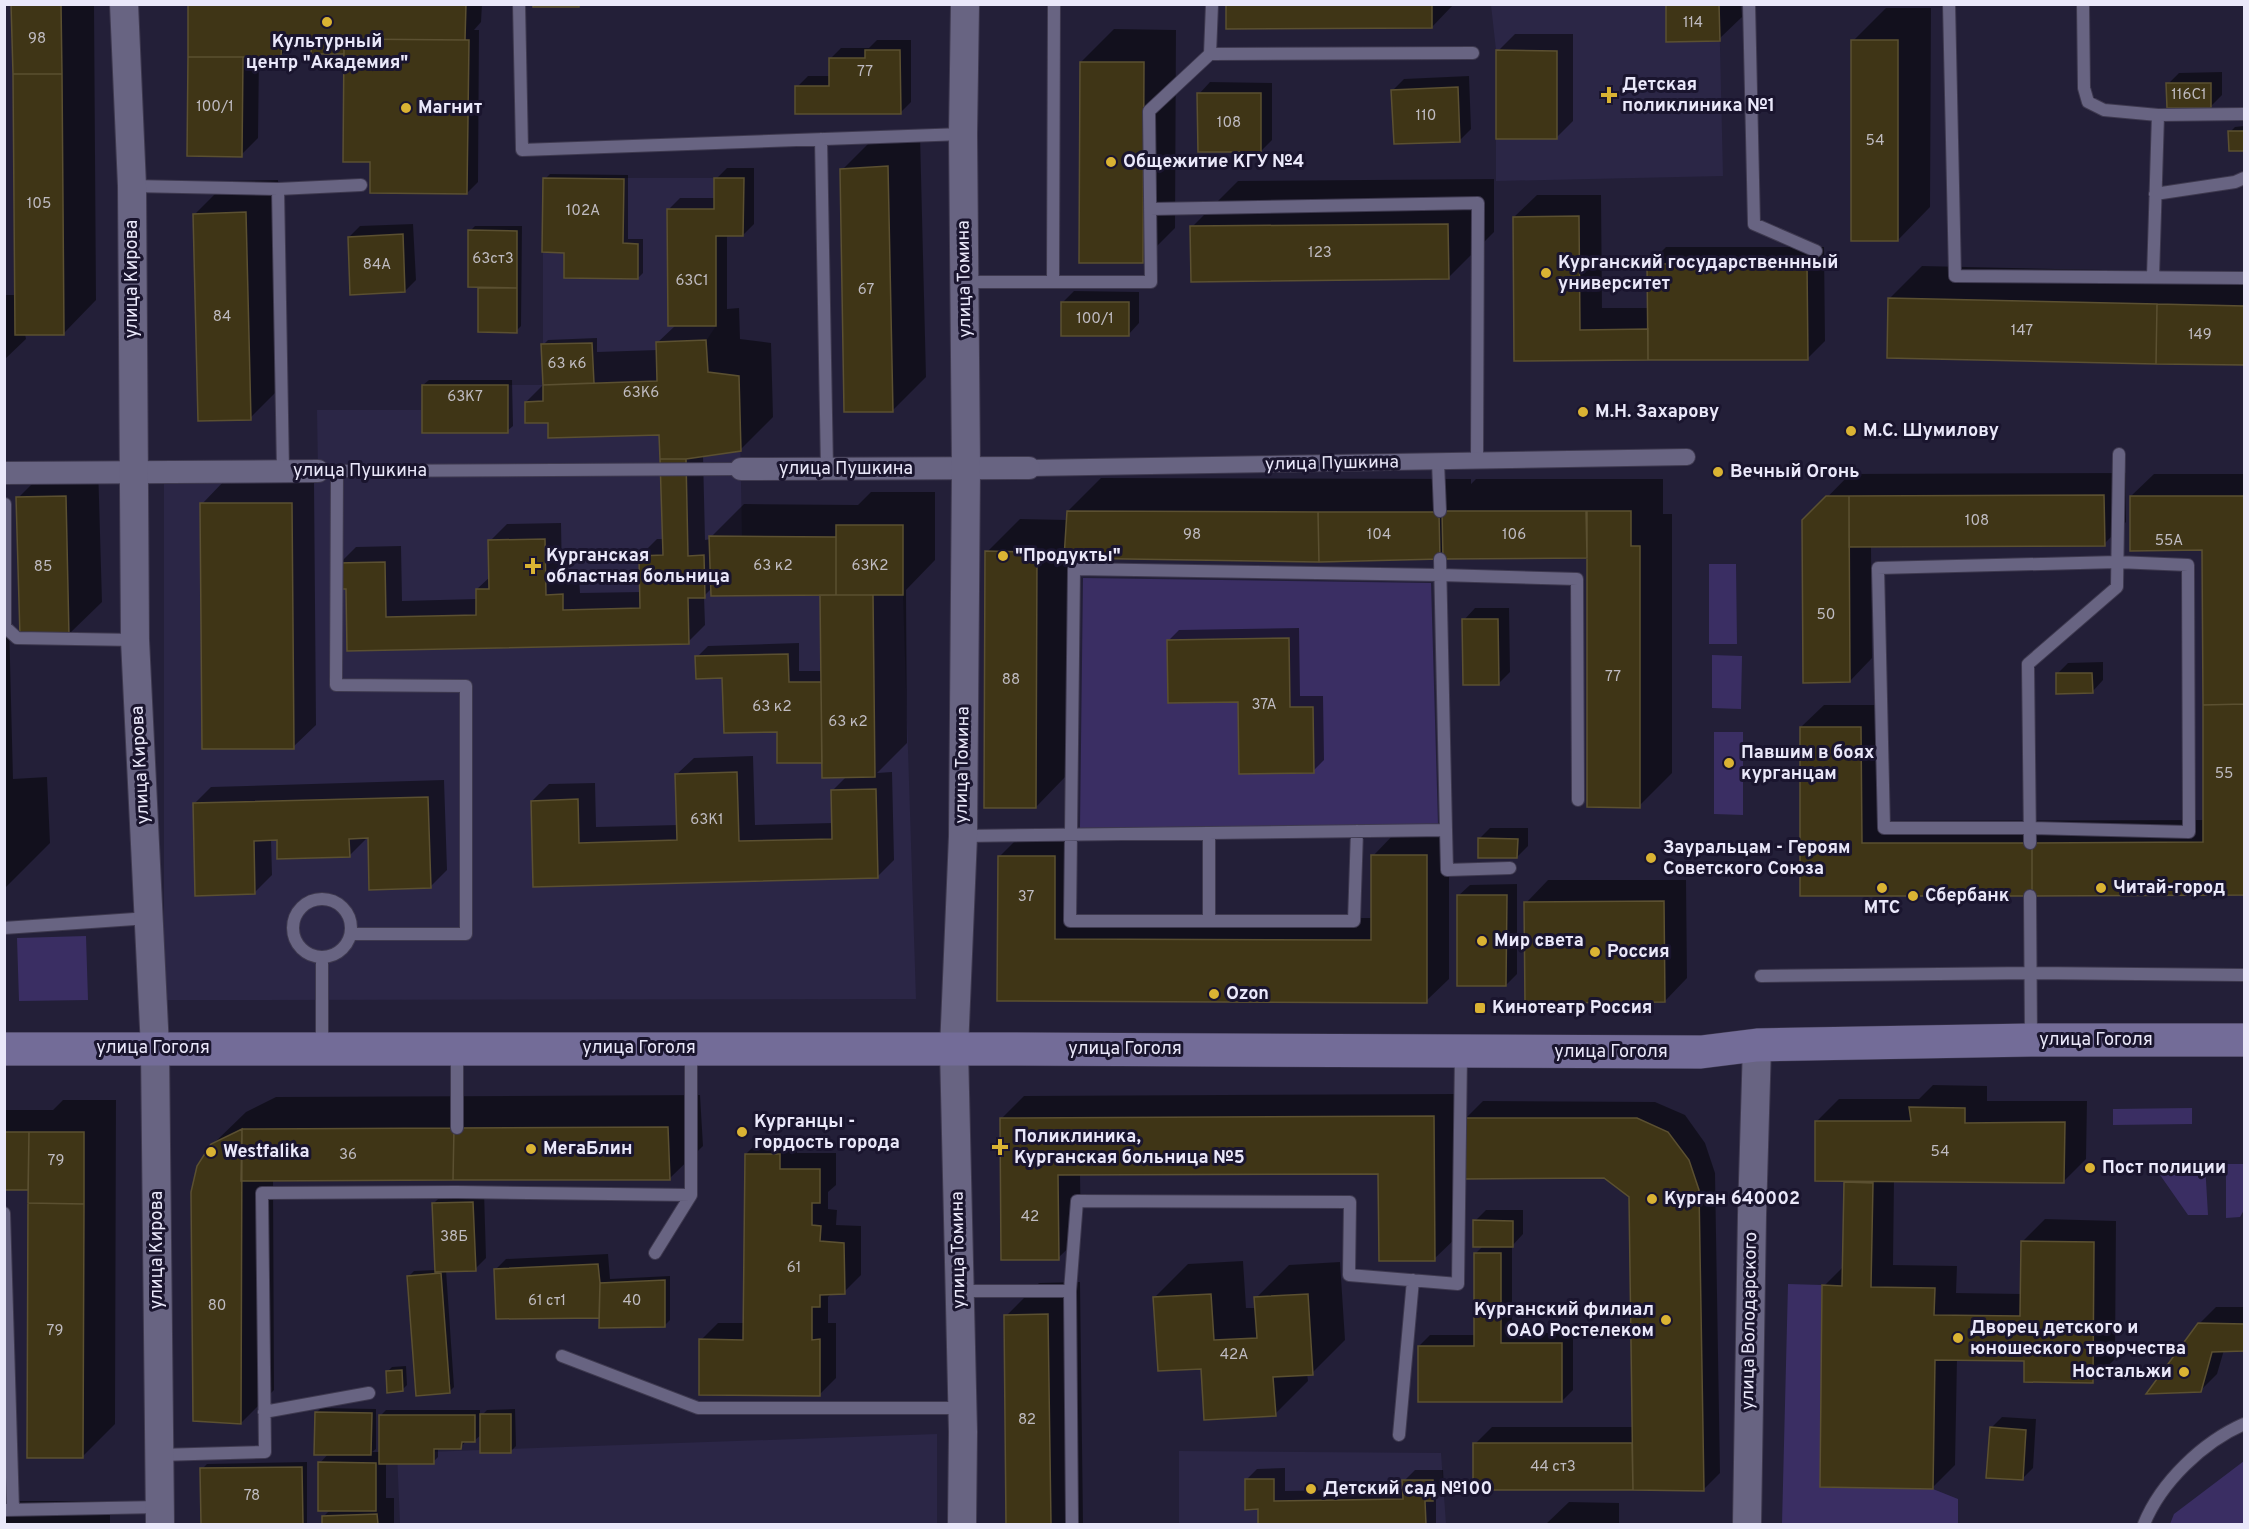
<svg xmlns="http://www.w3.org/2000/svg" width="2249" height="1529" font-family="Overpass,sans-serif">
	<rect width="100%" height="100%" fill="#231f38"/>
	<path fill="#2b2646" d="M1491,5H1719L1723,176L1496,181V50Z
		M543,178H744L743,236H716V326L706,341L708,372L739,376L742,536L836,537V525H903V595L916,999L164,1000V478L318,471L317,410H421L422,385H543Z
		M937,1434V1524H400L397,1453Z
		M1179,1451L1441,1453L1446,1524H1179Z"/>
	<path fill="#3a2e63" d="M1709,564H1736L1737,644H1709Z
		M1083,578L1431,583L1438,824L1080,828Z
		M1712,655L1742,656L1741,709L1712,708Z
		M1714,732H1743V815L1714,814Z
		M86,936L88,1000L19,1001L17,938Z
		M2192,1108V1124L2113,1125V1109Z
		M2151,1162L2205,1163L2208,1215H2188Z
		M2226,1164H2244V1210L2240,1217L2226,1218Z
		M1788,1284L1822,1285L1820,1486L1933,1489L1958,1499V1524H1782Z
		M2244,1461V1524H2170L2174,1514Z"/>
	<path fill="#0007" d="M13,4H94L96,300L64,333L25,334L26,339L4,360V295H16Z
		M190,4H482L481,22L474,30H479L478,182L467,193L372,161L346,51L313,39H297L281,55H259L258,138L241,155Z
		M1228,4H1454L1432,27Z
		M1667,4H1741L1742,17L1719,39Z
		M1886,8H1931L1930,207L1898,240L1853,41Z
		M1114,29L1176,30L1175,228L1142,261L1081,62Z
		M1515,34H1573V121L1556,138L1498,51Z
		M877,40H911V102L900,113L797,87L808,76H830V59L841,48H869Z
		M2222,72V95L2211,106L2168,84L2179,73Z
		M1469,76L1471,129L1460,140L1393,90L1404,79Z
		M1210,82L1272,83V140L1261,151L1199,94Z
		M2244,126V150H2230V132L2235,127Z
		M920,134L926,377L893,410L842,170L875,137Z
		M727,168H754V224L743,235H727V309L739,308L740,339L771,343L773,417L740,450L703,455L705,540L711,539V537L744,504L858,505L871,492H935V560L906,590L907,743L877,773L892,772L894,860L877,877L535,886L532,801L549,784L595,783L596,827L678,825L677,774L694,758L753,756L755,825L833,823L832,791L847,776L778,730L724,676L697,657L708,646L799,643V671H822L821,593L712,588L704,596L705,625L688,642L349,649L347,587L339,564L356,547L401,546L402,601L477,599V589L491,576L490,541L507,524L561,523L562,578H579L580,593L641,592L640,556L657,539H664L660,433L549,421L526,402L544,384L543,345L548,340L597,338V352L658,350L657,343L676,325L669,209L680,198H716V179Z
		M550,174L628,175V239H643V273L638,278L566,251L545,179Z
		M1494,179V232L1448,278L1192,227L1238,181Z
		M278,180L283,385L250,418L195,214L228,181Z
		M1537,195H1601L1602,308H1649V264L1666,247H1824L1825,341L1808,358L1516,359L1514,217Z
		M413,224L416,280L405,291L349,237L360,226Z
		M475,226H522L521,326L516,331H479L480,286L470,231Z
		M1922,266L2244,273V363H2156L1889,299Z
		M1074,291L1139,292V323L1128,335L1063,302Z
		M429,380H512L513,426L507,431L423,385Z
		M98,464L102,602L69,634L18,498L51,465Z
		M2126,473V522L2104,544L1871,545L1872,658L1850,681L1804,521L1850,474Z
		M2154,474H2244V894H1802L1801,727L1824,705H1883V821L2205,820L2204,549L2131,496Z
		M1101,478L1471,479V484L1476,479H1663V514H1672V773L1639,806L1589,556H1070L1068,774L1036,807L987,552L1020,519L1068,520V511Z
		M224,481H314L316,725L293,747L202,504Z
		M1475,608H1509L1510,672L1499,683L1464,620Z
		M4,620H9L13,779L47,777L50,843L4,889Z
		M1299,628L1300,696H1323L1324,760L1313,771L1240,700L1168,641L1179,630Z
		M2103,662V680L2092,692L2057,674L2068,663Z
		M444,780L447,870L430,887L369,836L349,856L278,839H271L272,875L255,892L194,804L211,787Z
		M1490,828H1528V846L1517,857L1479,839Z
		M1395,833H1449V979L1426,1001L999,1000V857L1022,834H1077L1076,917L1373,918V856Z
		M1548,880H1686L1687,978L1665,1001L1526,903Z
		M1517,884V974L1506,985L1458,896L1470,885Z
		M1933,1085L1987,1086V1101H2087L2086,1159L2064,1181L1894,1180L1893,1265L1957,1266L1956,1293L2022,1294V1242L2045,1219L2116,1221L2115,1359L2092,1382L2026,1360L1957,1359L1955,1465L1933,1487L1824,1286L1844,1266L1845,1180L1816,1122L1839,1099H1919Z
		M1456,1094L1457,1237L1434,1259L1380,1172L1080,1174L1081,1236L1058,1258L1001,1119L1024,1096Z
		M700,1095L703,1146L670,1178L273,1179L274,1390L241,1423L212,1145L246,1112L276,1097Z
		M63,1100H116L115,1424L82,1457L30,1186L27,1188H4V1110H53Z
		M1483,1101L1655,1102L1685,1115L1705,1143L1715,1173L1720,1473L1703,1490L1475,1489V1444L1492,1427H1634L1630,1196L1605,1177L1466,1118Z
		M763,1137L797,1138V1153H836V1185L828,1192V1209L837,1210L836,1225L861,1226V1275L844,1292L832,1293L828,1297V1323H836V1378L819,1395L701,1340L718,1323H745L746,1154Z
		M484,1191L486,1258L475,1269L446,1270L454,1387L449,1392L409,1276L414,1271L436,1270L433,1204L444,1193Z
		M1486,1210H1523V1234L1512,1246V1333H1573V1390L1562,1401L1419,1346L1430,1335H1475V1254L1484,1245L1475,1221Z
		M608,1254L610,1279L670,1276V1320L665,1325L601,1314L598,1317L495,1270L506,1259Z
		M1243,1261L1246,1308H1257L1256,1298L1289,1265L1340,1262L1345,1340L1312,1373H1307L1308,1381L1275,1414L1202,1367L1155,1297L1188,1264Z
		M1080,1282L1083,1524H1008L1006,1316L1039,1283Z
		M2216,1307H2244V1350H2224L2217,1374L2200,1391L2199,1324Z
		M406,1366L407,1385L402,1390L387,1372L392,1367Z
		M321,1408L376,1409V1449L372,1452H380L381,1415L386,1410H480V1417L487,1410L515,1409L516,1446L511,1451L482,1434L474,1441H466L461,1447H438V1457L433,1462H386V1498H394V1524H324V1516L331,1509L320,1463L329,1453L316,1413Z
		M2002,1417L2036,1419L2033,1468L2022,1479L1991,1428Z
		M307,1462V1524H203L202,1469L207,1464Z
		M1285,1468V1491L1404,1489V1481L1415,1470H1443L1444,1488L1436,1496V1524H1259V1508L1246,1480L1257,1469Z
		M4,1501H110V1524H4Z
		M1569,1502L1619,1503V1524H1546Z"/>
	<path fill="#3f3516" stroke="#5b5031" stroke-width="1.5" d="M61,4L62,74H13L11,4Z
		M188,4H466L465,40L344,39V54H311L312,40H282L281,57H188Z
		M533,4H579V7H533Z
		M1226,4H1432V28L1226,29Z
		M1666,4H1719L1720,41L1666,42Z
		M344,39L469,40L467,194L370,193V162H343Z
		M1851,40H1898V241H1851Z
		M865,50H900L901,114H795V86H829V58H865Z
		M1496,50L1557,51V139H1496Z
		M188,57H243L242,157L187,156Z
		M1080,62H1144L1143,263H1079Z
		M13,74H62L64,335H15Z
		M2166,83H2211V108H2167Z
		M1458,87L1460,142L1394,144L1391,90Z
		M1197,93H1261V152H1198Z
		M2228,131H2244V151H2229Z
		M888,166L893,412H844L840,169Z
		M543,178L624,179L623,243L638,244V279L564,278V253L542,252Z
		M714,178H744L743,236H716V326H668L667,209H714Z
		M246,212L251,420L198,421L193,214Z
		M1579,216L1580,330L1648,329V360L1514,361L1513,217Z
		M1448,224L1449,279L1191,282L1190,226Z
		M468,230L517,231V288L468,287Z
		M403,234L405,292L350,295L348,237Z
		M1807,263L1808,360H1648L1647,264Z
		M478,288H517V333L478,332Z
		M1888,298L2157,304L2156,364L1887,358Z
		M1061,302H1129V336H1061Z
		M2157,304L2244,306V365L2156,364Z
		M706,340L708,372L739,376L741,451L686,459H660L659,435L548,438V423H525V402L543,401V385L657,381L656,342Z
		M592,343L594,383L543,385L541,344Z
		M422,385H508V433H422Z
		M660,459H686L688,556L704,555L705,598H688L689,644L347,651L346,589H338V563L385,562L386,617L476,615V589H489L488,540L545,539L546,595L563,594V610L640,608L639,556L663,555Z
		M2104,495L2105,546L1849,547V496Z
		M66,496L69,636L20,637L16,497Z
		M1826,496H1849L1850,682L1803,683L1802,520Z
		M2130,496H2244V704L2203,705L2202,550L2130,551Z
		M200,503H292L294,749H202Z
		M1067,511L1318,512L1319,562L1064,558Z
		M1442,511H1586L1587,558L1443,559Z
		M1587,511H1631V546H1640V808L1587,807Z
		M1318,512H1439L1440,559L1319,562Z
		M836,525H903V595H836Z
		M709,536L836,537V595L711,596Z
		M985,551L1037,552L1036,808H984Z
		M820,595H873L875,777L822,778Z
		M1462,619H1498L1499,685H1463Z
		M1289,638L1290,707H1313L1314,773L1239,774L1238,702L1168,703L1167,640Z
		M788,654L789,682H821L822,763H777V732L724,733L722,678L696,679L695,656Z
		M2056,673H2092L2093,693L2056,694Z
		M2244,704V895L2032,896V843L2203,842V705Z
		M1800,727H1861L1862,843H2032V896H1800Z
		M737,772L739,841L832,839L831,790L876,789L878,878L533,887L531,801L578,799L579,843L677,840L675,774Z
		M428,797L431,888L369,890L368,838L349,839L350,857L277,859V840L254,841L255,894L195,896L193,803Z
		M1478,838L1518,839L1517,858H1478Z
		M1371,855H1427V1003L997,1001L998,856H1055V939L1371,940Z
		M1457,895H1507L1506,986H1457Z
		M1664,901L1665,1002L1525,1003L1524,902Z
		M1909,1107L1965,1108V1123L2065,1122L2064,1183L1815,1181V1121H1911Z
		M1434,1116L1435,1261H1379L1378,1174L1058,1175L1059,1260H1001L1000,1118Z
		M1464,1118H1637L1668,1132L1689,1160L1699,1190L1704,1491L1633,1490L1629,1197L1604,1178L1464,1179Z
		M668,1127L670,1180H453L454,1128Z
		M454,1128L453,1180L241,1181L242,1129Z
		M242,1129L241,1424L193,1421L191,1192L197,1166L211,1144Z
		M4,1132H29L28,1190H4Z
		M29,1132H84V1204L28,1203Z
		M745,1154H780V1169H820V1203H812V1225L821,1226L820,1241L844,1243L845,1294L820,1295V1307H812V1340L820,1339V1396L699,1395V1339L743,1340Z
		M1844,1182L1873,1183L1871,1287L1935,1288L1934,1315L2020,1316L2021,1241L2094,1242L2093,1383L2024,1382V1361L1935,1360L1933,1489L1820,1487L1822,1285L1842,1286Z
		M473,1202L476,1271L435,1272L432,1203Z
		M28,1203L84,1204L83,1458H27Z
		M1473,1220L1513,1221V1247H1473Z
		M1474,1253H1501V1343H1562V1402H1418V1346H1474Z
		M598,1264L600,1283L599,1318L496,1319L494,1269Z
		M441,1273L450,1393L416,1396L407,1276Z
		M665,1280V1327L599,1328L600,1283Z
		M1211,1294L1214,1340L1257,1338L1254,1297L1308,1294L1313,1375L1273,1377L1276,1416L1204,1420L1201,1369L1158,1371L1153,1297Z
		M1048,1314L1051,1524H1006L1004,1315Z
		M2198,1323L2244,1324V1351L2212,1352L2201,1392L2146,1394Z
		M402,1370L403,1391L387,1393L386,1371Z
		M315,1412L372,1413L371,1455H314Z
		M480,1414H511V1453H480Z
		M379,1415H475V1442H462L461,1449H434V1464H379Z
		M1990,1427L2026,1430L2023,1480L1986,1478Z
		M1473,1443H1632L1633,1490H1473Z
		M318,1462L376,1463V1511H318Z
		M302,1467L303,1524H201L200,1468Z
		M1245,1479H1274V1501L1403,1499L1402,1480H1433V1501H1425L1426,1524H1258V1509L1245,1510Z
		M377,1514L378,1524H322V1516Z"/>
	<g fill="none" stroke-linecap="round" stroke-linejoin="round">
		<defs>
			<path id="service" d="M519,4L522,150L963,134
				M1749,4L1754,224L1816,251
				M1949,4L1955,276L2244,278
				M2083,4L2084,88L2088,102L2104,110L2158,115L2153,277
				M1210,54L1473,53
				M2158,115L2244,114
				M821,139L827,469
				M132,186L278,189L361,185
				M278,189L283,471
				M2155,194L2235,182L2244,178
				M1150,209L1478,203L1477,461
				M966,282H1151L1149,111L1210,54L1212,4
				M1053,282L1054,4
				M1438,462L1440,511
				M331,471L741,469
				M337,471L336,685L466,686V934H351
				M2117,562L2188,565L2189,832L2030,828H1884L1878,568Z
				M4,626L17,638L135,640
				M5,626V504
				M1446,830L1447,870L1510,868
				M1357,831L1354,921H1070L1074,569L1441,575L1577,579L1578,800
				M963,836L1446,830L1440,559
				M2030,843L2028,664L2117,587L2119,454
				M2030,896L2031,1039
				M293 928a29 29 0 1 1 58 0a29 29 0 1 1-58 0Z
				M1209,921V833
				M4,928L149,918
				M1761,976L2031,973L2244,975
				M322,1047V957
				M457,1128V1049
				M4,1213L13,1510
				M655,1253L691,1195V1049
				M960,1291H1070
				M562,1356L698,1408H962
				M264,1412L369,1393
				M1399,1435L1413,1280
				M159,1455L265,1452L262,1193L457,1192L691,1195
				M4,1510L160,1507
				M1072,1524L1070,1291L1077,1201L1350,1202L1349,1275L1458,1284L1461,1053
				M2144,1524C2161,1482 2203,1442 2244,1424"/>
			<path id="pedestrian" d="M1029,468L1687,457"/>
			<path id="minor" d="M741,469L1029,468
				M4,473L318,471"/>
			<path id="tertiary" d="M124,4L132,186L135,640L155,1048L160,1524
				M962,1524L963,1432L954,1049L963,836L966,469L963,134L965,4
				M1747,1524L1752,1215L1757,1045"/>
			<path id="secondary" d="M4,1049H993L1701,1052L1757,1045L2031,1040H2244"/>
		</defs>
		<use href="#service" stroke="#3e394f" stroke-width="14"/>
		<use href="#pedestrian" stroke="#3e394f" stroke-width="18"/>
		<use href="#minor" stroke="#3e394f" stroke-width="24"/>
		<use href="#tertiary" stroke="#3e394f" stroke-width="30"/>
		<use href="#secondary" stroke="#3e394f" stroke-width="34"/>
		<use href="#service" stroke="#686482" stroke-width="12"/>
		<use href="#pedestrian" stroke="#686482" stroke-width="16"/>
		<use href="#minor" stroke="#686482" stroke-width="22"/>
		<use href="#tertiary" stroke="#686482" stroke-width="28"/>
		<use href="#secondary" stroke="#736c98" stroke-width="33"/>
	</g>
	<g fill="#dab333" stroke="#1a152e" stroke-width="2">
		<circle cx="327" cy="22" r="6"/>
		<path d="M1606 86h6v6h6v6h-6v6h-6v-6h-6v-6h6z"/>
		<circle cx="406" cy="108" r="6"/>
		<circle cx="1111" cy="162" r="6"/>
		<circle cx="1546" cy="273" r="6"/>
		<circle cx="1583" cy="412" r="6"/>
		<circle cx="1851" cy="431" r="6"/>
		<circle cx="1718" cy="472" r="6"/>
		<circle cx="1003" cy="556" r="6"/>
		<path d="M530 557h6v6h6v6h-6v6h-6v-6h-6v-6h6z"/>
		<circle cx="1729" cy="763" r="6"/>
		<circle cx="1651" cy="858" r="6"/>
		<circle cx="1882" cy="888" r="6"/>
		<circle cx="2101" cy="888" r="6"/>
		<circle cx="1913" cy="896" r="6"/>
		<circle cx="1482" cy="941" r="6"/>
		<circle cx="1595" cy="952" r="6"/>
		<circle cx="1214" cy="994" r="6"/>
		<rect x="1474" y="1002" width="12" height="12" rx="3"/>
		<circle cx="742" cy="1132" r="6"/>
		<path d="M997 1138h6v6h6v6h-6v6h-6v-6h-6v-6h6z"/>
		<circle cx="531" cy="1149" r="6"/>
		<circle cx="211" cy="1152" r="6"/>
		<circle cx="2090" cy="1168" r="6"/>
		<circle cx="1652" cy="1199" r="6"/>
		<circle cx="1666" cy="1320" r="6"/>
		<circle cx="1958" cy="1338" r="6"/>
		<circle cx="2184" cy="1372" r="6"/>
		<circle cx="1311" cy="1489" r="6"/>
	</g>
	<g text-anchor="middle" dominant-baseline="central" stroke-width="6" stroke-linejoin="round" paint-order="stroke">
		<g font-size="15" fill="#bfbbc1">
			<text x="1693" y="23">114</text>
			<text x="37" y="39">98</text>
			<text x="865" y="72">77</text>
			<text x="2189" y="95">116С1</text>
			<text x="215" y="107">100/1</text>
			<text x="1426" y="116">110</text>
			<text x="1229" y="123">108</text>
			<text x="1875" y="141">54</text>
			<text x="39" y="204">105</text>
			<text x="583" y="211">102А</text>
			<text x="1320" y="253">123</text>
			<text x="493" y="259">63ст3</text>
			<text x="377" y="265">84А</text>
			<text x="692" y="281">63С1</text>
			<text x="866" y="290">67</text>
			<text x="222" y="317">84</text>
			<text x="1095" y="319">100/1</text>
			<text x="2022" y="331">147</text>
			<text x="2200" y="335">149</text>
			<text x="567" y="364">63 к6</text>
			<text x="641" y="393">63К6</text>
			<text x="465" y="397">63К7</text>
			<text x="1977" y="521">108</text>
			<text x="1192" y="535">98</text>
			<text x="1379" y="535">104</text>
			<text x="1514" y="535">106</text>
			<text x="2169" y="541">55А</text>
			<text x="773" y="566">63 к2</text>
			<text x="870" y="566">63К2</text>
			<text x="43" y="567">85</text>
			<text x="1826" y="615">50</text>
			<text x="1613" y="677">77</text>
			<text x="1011" y="680">88</text>
			<text x="1264" y="705">37А</text>
			<text x="772" y="707">63 к2</text>
			<text x="848" y="722">63 к2</text>
			<text x="2224" y="774">55</text>
			<text x="707" y="820">63К1</text>
			<text x="1026" y="897">37</text>
			<text x="1940" y="1152">54</text>
			<text x="348" y="1155">36</text>
			<text x="56" y="1161">79</text>
			<text x="1030" y="1217">42</text>
			<text x="454" y="1237">38Б</text>
			<text x="794" y="1268">61</text>
			<text x="547" y="1301">61 ст1</text>
			<text x="632" y="1301">40</text>
			<text x="217" y="1306">80</text>
			<text x="55" y="1331">79</text>
			<text x="1234" y="1355">42А</text>
			<text x="1027" y="1420">82</text>
			<text x="1553" y="1467">44 ст3</text>
			<text x="252" y="1496">78</text>
		</g>
		<g font-size="18" font-weight="bold" fill="#eae8fa" stroke="#1a152e" text-anchor="start">
			<text x="327" y="42" text-anchor="middle">Культурный<tspan x="327" dy="21">центр "Академия"</tspan></text>
			<text x="1622" y="85">Детская<tspan x="1622" dy="21">поликлиника №1</tspan></text>
			<text x="418" y="108">Магнит</text>
			<text x="1123" y="162">Общежитие КГУ №4</text>
			<text x="1558" y="263">Курганский государственнный<tspan x="1558" dy="21">университет</tspan></text>
			<text x="1595" y="412">М.Н. Захарову</text>
			<text x="1863" y="431">М.С. Шумилову</text>
			<text x="1730" y="472">Вечный Огонь</text>
			<text x="546" y="556">Курганская<tspan x="546" dy="21">областная больница</tspan></text>
			<text x="1015" y="556">"Продукты"</text>
			<text x="1741" y="753">Павшим в боях<tspan x="1741" dy="21">курганцам</tspan></text>
			<text x="1663" y="848">Зауральцам - Героям<tspan x="1663" dy="21">Советского Союза</tspan></text>
			<text x="2113" y="888">Читай-город</text>
			<text x="1925" y="896">Сбербанк</text>
			<text x="1882" y="908" text-anchor="middle">МТС</text>
			<text x="1494" y="941">Мир света</text>
			<text x="1607" y="952">Россия</text>
			<text x="1226" y="994">Ozon</text>
			<text x="1492" y="1008">Кинотеатр Россия</text>
			<text x="754" y="1122">Курганцы -<tspan x="754" dy="21">гордость города</tspan></text>
			<text x="1014" y="1137">Поликлиника,<tspan x="1014" dy="21">Курганская больница №5</tspan></text>
			<text x="543" y="1149">МегаБлин</text>
			<text x="223" y="1152">Westfalika</text>
			<text x="2102" y="1168">Пост полиции</text>
			<text x="1664" y="1199">Курган 640002</text>
			<text x="1654" y="1310" text-anchor="end">Курганский филиал<tspan x="1654" dy="21">ОАО Ростелеком</tspan></text>
			<text x="1970" y="1328">Дворец детского и<tspan x="1970" dy="21">юношеского творчества</tspan></text>
			<text x="2172" y="1372" text-anchor="end">Ностальжи</text>
			<text x="1323" y="1489">Детский сад №100</text>
		</g>
		<g font-size="18" fill="#eae8fa" stroke="#1a152e">
			<text transform="translate(132 279) rotate(-90)">улица Кирова</text>
			<text transform="translate(965 279) rotate(-91)">улица Томина</text>
			<text transform="translate(1332 464) rotate(-1)">улица Пушкина</text>
			<text x="846" y="469">улица Пушкина</text>
			<text x="360" y="471">улица Пушкина</text>
			<text transform="translate(141 765) rotate(-93)">улица Кирова</text>
			<text transform="translate(963 765) rotate(-89)">улица Томина</text>
			<text x="2096" y="1040">улица Гоголя</text>
			<text x="153" y="1048">улица Гоголя</text>
			<text x="639" y="1048">улица Гоголя</text>
			<text x="1125" y="1049">улица Гоголя</text>
			<text x="1611" y="1052">улица Гоголя</text>
			<text transform="translate(157 1250) rotate(-90)">улица Кирова</text>
			<text transform="translate(959 1250) rotate(-91)">улица Томина</text>
			<text transform="translate(1750 1321) rotate(-89)">улица Володарского</text>
		</g>
	</g>
	<rect width="2249" height="1529" fill="none" stroke="#eae8fa" stroke-width="12"/>
</svg>
